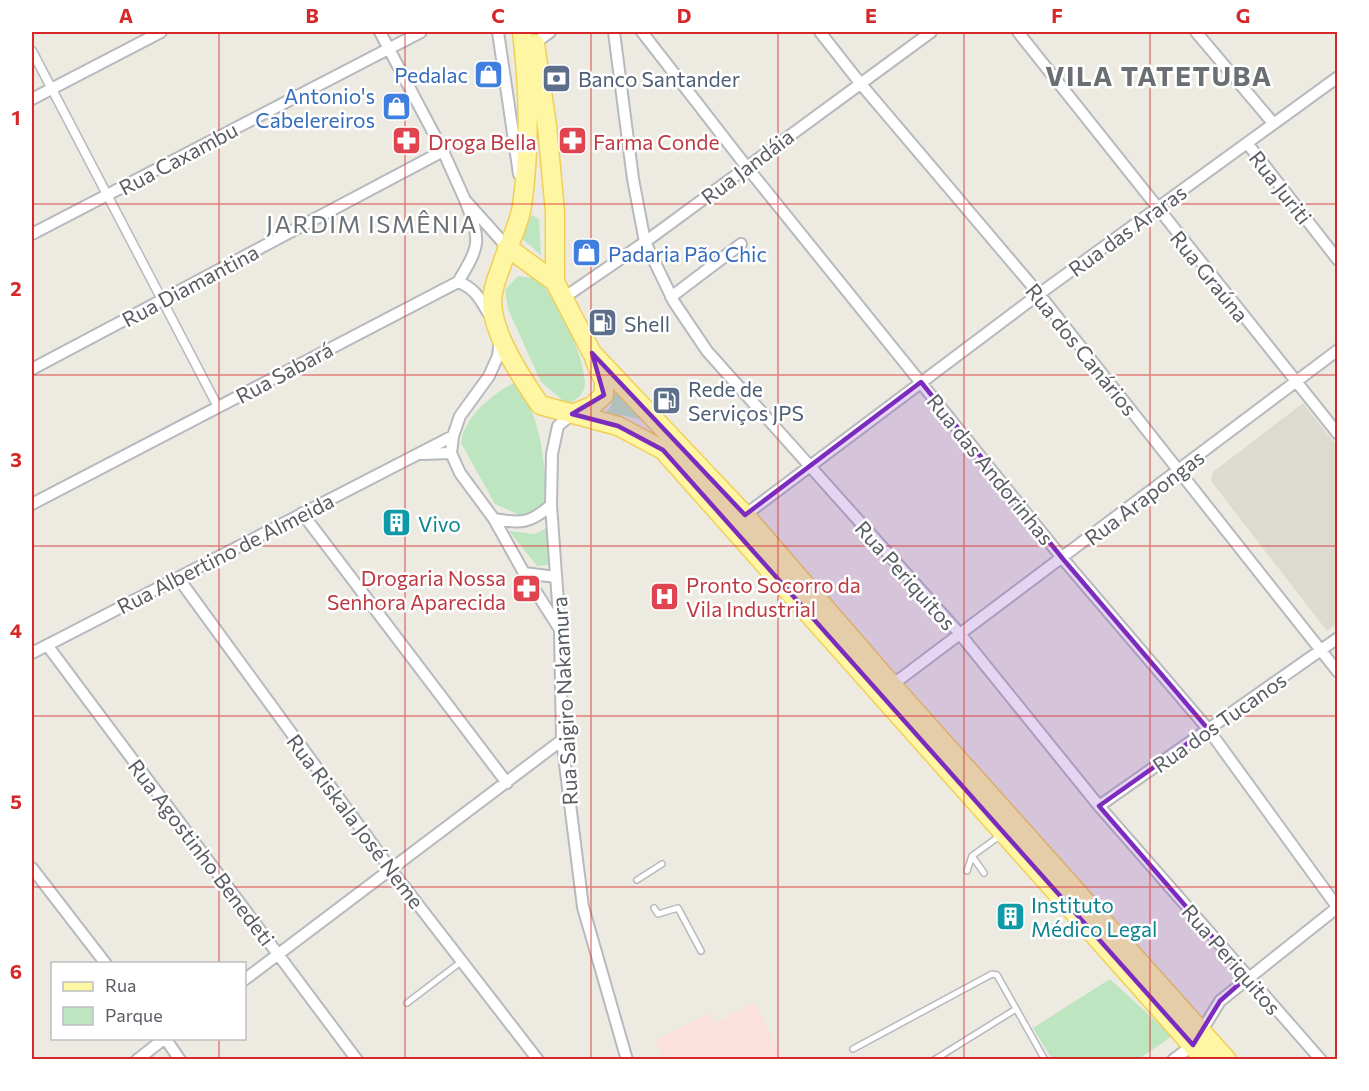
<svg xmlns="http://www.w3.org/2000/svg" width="1369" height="1091" font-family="Commissioner,sans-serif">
	<rect width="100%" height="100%" fill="#edebe1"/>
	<path fill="#dddacf" d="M1303,403L1337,446V623L1327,631L1211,481L1213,472Z"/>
	<path fill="#fbe0dc" d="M754,1003L783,1059H664L655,1040L710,1013L714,1024Z"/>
	<path fill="#bde5bf" d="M532,215L539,219L541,255L520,237Z
		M518,276C523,277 532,277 536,280C555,290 591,369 584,389C581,397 573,402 567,404L541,382L508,309L505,290Z
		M514,383C542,415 544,459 547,500L524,517L495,504L461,443C464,417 492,394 514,383Z
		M617,387L651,422L621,415H604L611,406Z
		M551,526L554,564L537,566L509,531L535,534Z
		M1110,979L1172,1036L1139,1059H1052L1033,1028Z"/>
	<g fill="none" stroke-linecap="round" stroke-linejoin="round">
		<defs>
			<path id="service" d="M972,856L984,873
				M967,871L972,856L1001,835
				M637,880L662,864
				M654,908L658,914L678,908L701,951
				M407,1003L462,961
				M853,1049L992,974L997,975L1045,1060
				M934,1060L1016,1009"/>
			<path id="pedestrian" d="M32,51L218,407"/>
			<path id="minor" d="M380,32L443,151L465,200L507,247
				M498,32L519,174
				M614,32L633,179L645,242L674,302L707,351L960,634L1099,806L1321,1060
				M642,32L746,166L1063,559L1208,729L1338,908
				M820,32L860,83L1039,294L1338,672
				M1018,32L1338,434
				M1196,32L1273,123
				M535,43L550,32
				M32,99L161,32
				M1247,143L1338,260
				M32,234L421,32
				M458,282C475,288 480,299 489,314
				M671,297L741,244
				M562,299L645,242L931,32
				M500,339L498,356L489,376L460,416L453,436L451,453L460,473L494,519L524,573L559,628
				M32,369L443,151
				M572,414L558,426L552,454L551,505L560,631L562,740L583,907L627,1060
				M422,454L451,453
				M32,504L458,282C481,244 481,241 465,200
				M302,513L507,783
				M745,515L1039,294L1338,77
				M494,519C521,524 531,523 551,505
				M524,573L556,577
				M179,579L392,871L538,1060
				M47,645L357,1060
				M32,653L453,436
				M892,685L1338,350
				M1099,806L1338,638
				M32,868L106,964
				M244,980L562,740
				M165,1038L180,1060
				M137,1060L165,1038
				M1173,1060L1193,1045L1220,1001L1338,907"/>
			<path id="primary" d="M522,32C529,89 530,149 522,206C519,226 507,247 501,267C497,277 492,291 492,302C493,336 522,378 540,405L618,426L663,450L1205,1060
				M535,44L547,126L555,212V282L592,353L745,515L892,685L1227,1060
				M507,247L555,282
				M572,414L592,406L604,395V381L595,361"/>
		</defs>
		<use href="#service" stroke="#b6b9be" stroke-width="8"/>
		<use href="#pedestrian" stroke="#b6b9be" stroke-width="11"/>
		<use href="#minor" stroke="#b6b9be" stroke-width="14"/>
		<use href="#primary" stroke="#f1cf56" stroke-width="21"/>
		<use href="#service" stroke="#fff" stroke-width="5"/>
		<use href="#pedestrian" stroke="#fff" stroke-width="8"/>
		<use href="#minor" stroke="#fff" stroke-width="10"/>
		<use href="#primary" stroke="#fff6a4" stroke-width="18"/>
	</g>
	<path fill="#7b2cbf" fill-opacity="0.2" stroke="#7b2cbf" stroke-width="4.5" stroke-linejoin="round" d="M592,353L745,515L921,382L1063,559L1208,729L1099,806L1247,977L1220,1001L1193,1045L663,450L618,426L572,414L604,395Z"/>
	<path fill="none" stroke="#d62828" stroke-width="1.5" stroke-opacity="0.55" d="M219,32V964M405,32V1060M591,32V1060M778,32V1060M964,32V1060M1150,32V1060M32,204H1338M32,375H1338M32,546H1338M32,716H1338M32,887H1338M219,1038V1060"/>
	<defs>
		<symbol id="shop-square" viewBox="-11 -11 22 22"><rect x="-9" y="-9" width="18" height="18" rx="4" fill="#3f7fe0" stroke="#fff"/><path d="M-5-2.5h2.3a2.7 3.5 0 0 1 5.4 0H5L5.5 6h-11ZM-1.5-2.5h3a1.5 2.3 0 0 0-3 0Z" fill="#fff"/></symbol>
		<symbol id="bank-square" viewBox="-11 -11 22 22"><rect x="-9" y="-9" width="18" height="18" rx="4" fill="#5c6f8a" stroke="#fff"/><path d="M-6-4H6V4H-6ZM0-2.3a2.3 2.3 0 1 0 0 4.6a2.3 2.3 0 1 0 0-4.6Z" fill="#fff"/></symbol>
		<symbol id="pharmacy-square" viewBox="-11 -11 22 22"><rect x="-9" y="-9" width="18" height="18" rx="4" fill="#e0444e" stroke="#fff"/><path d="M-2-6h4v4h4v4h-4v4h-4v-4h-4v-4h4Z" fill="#fff"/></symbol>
		<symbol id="fuel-square" viewBox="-11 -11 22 22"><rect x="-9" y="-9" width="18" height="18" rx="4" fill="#5c6f8a" stroke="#fff"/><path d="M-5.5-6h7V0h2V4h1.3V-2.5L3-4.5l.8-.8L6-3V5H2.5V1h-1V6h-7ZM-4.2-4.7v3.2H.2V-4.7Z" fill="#fff"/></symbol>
		<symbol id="building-square" viewBox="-11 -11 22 22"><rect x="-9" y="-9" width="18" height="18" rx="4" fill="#0f9aa8" stroke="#fff"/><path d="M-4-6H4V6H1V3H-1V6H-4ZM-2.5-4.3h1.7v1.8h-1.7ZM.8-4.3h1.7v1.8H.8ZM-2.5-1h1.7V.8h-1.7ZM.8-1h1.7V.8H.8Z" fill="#fff"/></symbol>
		<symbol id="hospital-square" viewBox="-11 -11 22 22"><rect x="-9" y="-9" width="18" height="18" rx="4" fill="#e0444e" stroke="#fff"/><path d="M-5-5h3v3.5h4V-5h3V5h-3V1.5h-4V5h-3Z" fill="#fff"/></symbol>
	</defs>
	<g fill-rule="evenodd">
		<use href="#shop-square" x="472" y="58" width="33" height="33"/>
		<use href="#bank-square" x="540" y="62" width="33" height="33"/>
		<use href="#shop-square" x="380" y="90" width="33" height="33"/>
		<use href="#pharmacy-square" x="390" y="124" width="33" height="33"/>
		<use href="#pharmacy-square" x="556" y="124" width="33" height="33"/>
		<use href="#shop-square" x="570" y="236" width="33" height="33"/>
		<use href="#fuel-square" x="586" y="306" width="33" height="33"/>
		<use href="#fuel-square" x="650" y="384" width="33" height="33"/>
		<use href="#building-square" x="380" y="506" width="33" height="33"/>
		<use href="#pharmacy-square" x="510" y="572" width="33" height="33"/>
		<use href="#hospital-square" x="648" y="580" width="33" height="33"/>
		<use href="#building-square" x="994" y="900" width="33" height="33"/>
	</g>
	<g text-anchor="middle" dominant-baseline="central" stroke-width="5" stroke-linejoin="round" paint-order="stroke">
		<g font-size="21" fill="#366cbe" stroke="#fff" text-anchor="end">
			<text x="468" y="74">Pedalac</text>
			<text x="375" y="95">Antonio's<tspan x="375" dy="24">Cabelereiros</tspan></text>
			<text x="608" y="253" text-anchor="start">Padaria Pão Chic</text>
		</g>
		<g font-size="21" fill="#4e5e75" stroke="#fff" text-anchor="start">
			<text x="578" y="78">Banco Santander</text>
			<text x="624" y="323">Shell</text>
			<text x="688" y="388">Rede de<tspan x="688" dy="24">Serviços JPS</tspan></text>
		</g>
		<g font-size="21" fill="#be3a42" stroke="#fff" text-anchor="start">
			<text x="428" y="141">Droga Bella</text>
			<text x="593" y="141">Farma Conde</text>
			<text x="506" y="577" text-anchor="end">Drogaria Nossa<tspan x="506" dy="24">Senhora Aparecida</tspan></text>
			<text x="686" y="584">Pronto Socorro da<tspan x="686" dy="24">Vila Industrial</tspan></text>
		</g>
		<g font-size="21" fill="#595d62" stroke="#fff">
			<text transform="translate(178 158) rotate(-28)">Rua Caxambu</text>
			<text transform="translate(747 166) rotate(-37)">Rua Jandáia</text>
			<text transform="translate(1281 187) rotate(52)">Rua Juriti</text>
			<text transform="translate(1127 230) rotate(-36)">Rua das Araras</text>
			<text transform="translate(1210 276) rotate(51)">Rua Graúna</text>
			<text transform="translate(190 285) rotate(-28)">Rua Diamantina</text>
			<text transform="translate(1082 349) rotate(51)">Rua dos Canários</text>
			<text transform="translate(284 372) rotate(-28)">Rua Sabará</text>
			<text transform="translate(991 469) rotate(51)">Rua das Andorinhas</text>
			<text transform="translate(1144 497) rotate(-37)">Rua Arapongas</text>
			<text transform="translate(225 553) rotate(-27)">Rua Albertino de Almeida</text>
			<text transform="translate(906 575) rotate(48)">Rua Periquitos</text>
			<text transform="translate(564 701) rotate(-93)">Rua Saigiro Nakamura</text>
			<text transform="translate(1219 722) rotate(-35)">Rua dos Tucanos</text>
			<text transform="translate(356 821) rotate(53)">Rua Riskala José Neme</text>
			<text transform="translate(202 852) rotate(53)">Rua Agostinho Benedeti</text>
			<text transform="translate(1232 959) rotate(49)">Rua Periquitos</text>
		</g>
		<g font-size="21" fill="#0d838f" stroke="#fff" text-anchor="start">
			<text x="418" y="523">Vivo</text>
			<text x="1031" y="904">Instituto<tspan x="1031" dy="24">Médico Legal</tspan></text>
		</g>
		<g font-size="24" letter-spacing="1.5" fill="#6a6f74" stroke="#fff">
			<text x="372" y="223">JARDIM ISMÊNIA</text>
		</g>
		<g font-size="27" font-weight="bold" letter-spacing="1.5" fill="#6a6f74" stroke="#fff">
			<text x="1159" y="75">VILA TATETUBA</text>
		</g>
	</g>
	<rect width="1369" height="1091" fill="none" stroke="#ffffff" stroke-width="66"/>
	<rect x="51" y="962" width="195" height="78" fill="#ffffff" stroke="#bdbec0" stroke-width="1.5"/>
	<rect x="63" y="982" width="30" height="9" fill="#fff6a4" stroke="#bdbec0" stroke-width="1.5"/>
	<text x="105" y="992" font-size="18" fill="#595d62">Rua</text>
	<rect x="63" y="1007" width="30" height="18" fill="#bde5bf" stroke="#bdbec0" stroke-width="1.5"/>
	<text x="105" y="1022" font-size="18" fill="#595d62">Parque</text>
	<rect x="33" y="33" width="1303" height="1025" fill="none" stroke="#d62828" stroke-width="2"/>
	<g font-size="20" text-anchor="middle" font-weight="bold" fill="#d62828">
		<text x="126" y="23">A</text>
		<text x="312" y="23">B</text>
		<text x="498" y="23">C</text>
		<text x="684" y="23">D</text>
		<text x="871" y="23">E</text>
		<text x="1057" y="23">F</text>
		<text x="1243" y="23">G</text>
		<text x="16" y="125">1</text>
		<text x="16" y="296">2</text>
		<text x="16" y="467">3</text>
		<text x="16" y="638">4</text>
		<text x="16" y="809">5</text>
		<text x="16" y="979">6</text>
	</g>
</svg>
